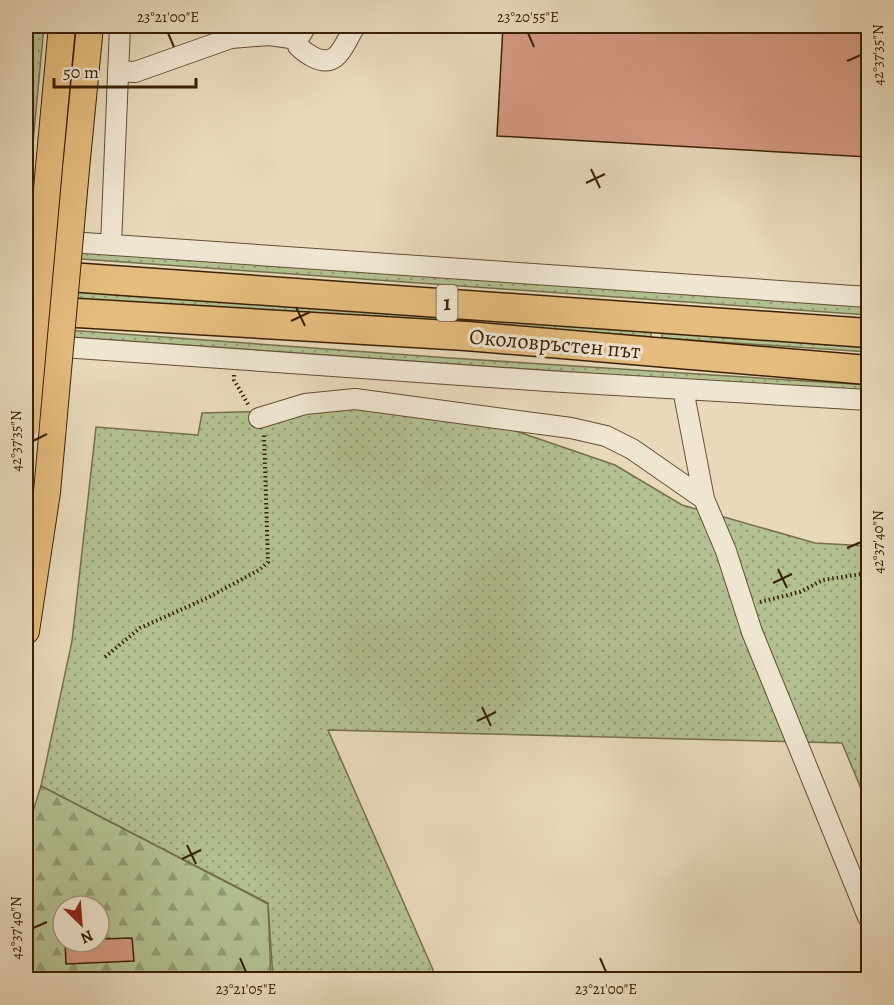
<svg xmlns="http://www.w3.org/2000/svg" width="894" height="1005" font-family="Alegreya,serif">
	<defs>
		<pattern id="grass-dots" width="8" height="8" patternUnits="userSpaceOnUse" patternTransform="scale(1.5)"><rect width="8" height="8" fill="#b3c091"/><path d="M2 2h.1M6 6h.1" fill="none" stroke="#939c74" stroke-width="1.8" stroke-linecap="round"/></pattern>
		<pattern id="forest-firs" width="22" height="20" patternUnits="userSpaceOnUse" patternTransform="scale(1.5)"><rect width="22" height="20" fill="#b3c091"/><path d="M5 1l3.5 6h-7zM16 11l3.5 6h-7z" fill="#939c74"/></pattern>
	</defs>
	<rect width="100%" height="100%" fill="#e7d9ba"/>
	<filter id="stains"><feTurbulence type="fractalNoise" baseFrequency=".00333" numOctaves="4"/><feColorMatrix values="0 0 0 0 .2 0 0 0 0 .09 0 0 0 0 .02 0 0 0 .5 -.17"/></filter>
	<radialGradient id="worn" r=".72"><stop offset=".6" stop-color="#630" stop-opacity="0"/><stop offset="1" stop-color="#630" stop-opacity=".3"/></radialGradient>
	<path fill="url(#grass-dots)" stroke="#77704a" stroke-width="1.5" d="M26,26H44L26,217Z
		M26,247L868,306V315L26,255Z
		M26,287L651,330V337L26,297Z
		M26,327L450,358L868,385V393L26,334Z
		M662,331L868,344V352L662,338Z
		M357,409L507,428L615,465L682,505L815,543L868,546V805L842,743L328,730L437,979H273L268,903L41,786L72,641L96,427L198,435L202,413Z"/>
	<path fill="url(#forest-firs)" stroke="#77704a" stroke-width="1.5" fill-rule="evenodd" d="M41,786L268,904L271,979L26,980V833ZM63,906H99V942H63Z"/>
	<path fill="#d59a82" stroke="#3b2004" stroke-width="1.5" d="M503,26H702V30L736,32V26H868V157L497,136Z
		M132,938L134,961L66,964L65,942H99V939Z
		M243,972V980H138V977Z"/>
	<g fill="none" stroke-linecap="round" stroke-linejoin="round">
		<defs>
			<path id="minor" d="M306,26L298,39V46C303,51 307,54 313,57C338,70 344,44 355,26
				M118,71L135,72L231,38L269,35L298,39
				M26,239L868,297
				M111,245L120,26
				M48,346L547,381L868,400
				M683,389L704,499L726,551L752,632L868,917
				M259,418L305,404L355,399L571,428L606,436L632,449L704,499"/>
			<path id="major" d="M49,167L62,26
				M76,169L90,26
				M26,631L47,492L53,426"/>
			<path id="highway" d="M26,274L868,333
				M26,310L466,336L868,370"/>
		</defs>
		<use href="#minor" stroke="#664e32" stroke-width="22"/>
		<use href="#major" stroke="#3b2004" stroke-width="28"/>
		<use href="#highway" stroke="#3b2004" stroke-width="31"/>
		<path stroke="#3b2004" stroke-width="4" stroke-dasharray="1.5 3" stroke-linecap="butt" d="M234,375V380L249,406
			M760,602L800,592L823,580L868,573
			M105,657L140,628L207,598L259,570L268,562L264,435"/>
		<use href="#minor" stroke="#efe6d2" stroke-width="20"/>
		<use href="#major" stroke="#e4bc7d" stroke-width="26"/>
		<use href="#highway" stroke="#e4bc7d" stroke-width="28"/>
		<defs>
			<path id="major-bridge" d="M26,425L49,167
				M53,426L76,169"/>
		</defs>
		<use href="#major-bridge" stroke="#3b2004" stroke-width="28" stroke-linecap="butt"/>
		<use href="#major-bridge" stroke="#e4bc7d" stroke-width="26"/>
	</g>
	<path fill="none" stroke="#3b2004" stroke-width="2" d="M168,33L174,47M528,33L534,47M847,61L861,55M591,169L600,188M586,183L605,174M296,307L305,326M291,321L310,312M33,441L47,434M847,548L861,542M778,569L787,588M773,583L792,574M482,707L491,726M477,721L496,712M187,845L196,864M182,859L201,850M33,928L47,922M240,958L246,972M600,958L606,972"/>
	<g text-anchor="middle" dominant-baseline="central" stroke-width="6" stroke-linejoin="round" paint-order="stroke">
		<rect fill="#efe6d2" stroke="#715b42" stroke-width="1.5" x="436.5" y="285" width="21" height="36" rx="4.5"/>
		<g font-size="21" font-weight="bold" fill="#3b2004">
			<text x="447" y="303">1</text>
		</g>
		<g font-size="22" fill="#3b2004" stroke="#efe6d2">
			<text transform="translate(555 344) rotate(5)">Околовръстен път</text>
		</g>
	</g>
	<rect width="894" height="1005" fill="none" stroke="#e7d9ba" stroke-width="66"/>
	<g transform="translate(81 924) rotate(155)"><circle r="28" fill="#efe6d2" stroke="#a79780" stroke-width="1.5"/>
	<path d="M0-4.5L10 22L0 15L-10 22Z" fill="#8f2418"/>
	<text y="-9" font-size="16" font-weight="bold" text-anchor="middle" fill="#3b2004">N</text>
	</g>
	<path d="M54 78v9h142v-9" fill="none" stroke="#3b2004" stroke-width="3"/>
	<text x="63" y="78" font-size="18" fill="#3b2004" stroke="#efe6d2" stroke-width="4.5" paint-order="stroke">50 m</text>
	<rect x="33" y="33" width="828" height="939" fill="none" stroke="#3b2004" stroke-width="2"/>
	<g font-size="15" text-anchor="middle" fill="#3b2004">
		<text x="168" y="22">23°21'00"E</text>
		<text x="528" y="22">23°20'55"E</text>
		<text transform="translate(878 55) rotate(-90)" y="5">42°37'35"N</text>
		<text transform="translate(16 441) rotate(-90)" y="5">42°37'35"N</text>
		<text transform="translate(878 542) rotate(-90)" y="5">42°37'40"N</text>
		<text transform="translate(16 928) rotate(-90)" y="5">42°37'40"N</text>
		<text x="246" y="994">23°21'05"E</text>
		<text x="606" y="994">23°21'00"E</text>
	</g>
	<rect width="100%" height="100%" filter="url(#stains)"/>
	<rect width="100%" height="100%" fill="url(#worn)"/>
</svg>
